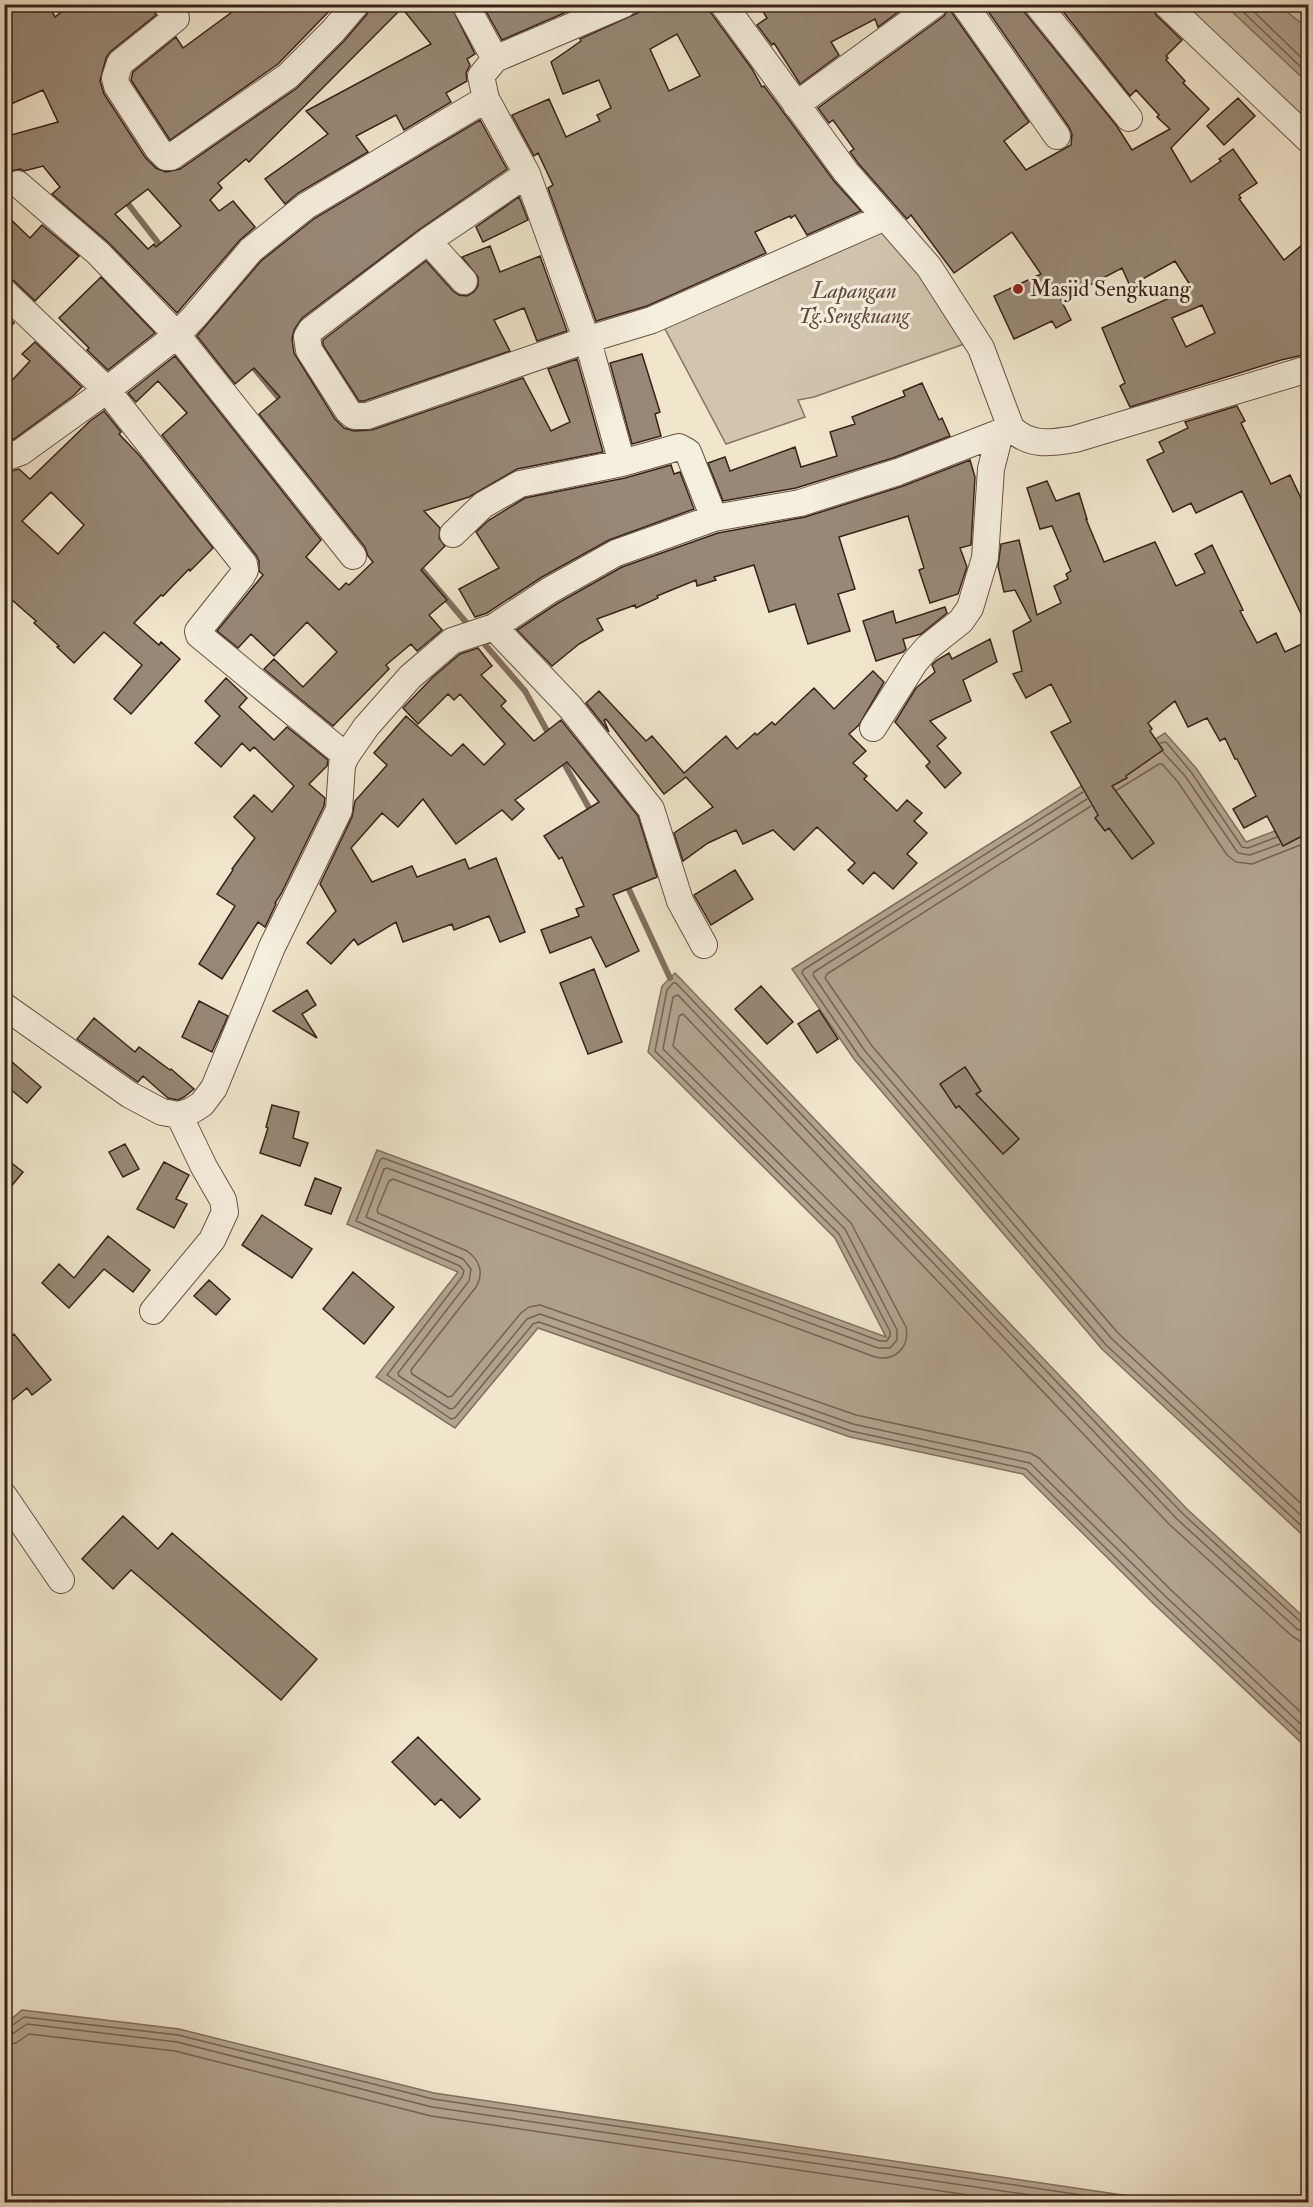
<svg xmlns="http://www.w3.org/2000/svg" width="1313" height="2207" font-family="'IM FELL Double Pica',serif">
	<rect width="100%" height="100%" fill="#f0e6cc"/>
	<filter id="stains"><feTurbulence type="fractalNoise" baseFrequency=".00333" numOctaves="4"/><feColorMatrix values="0 0 0 0 .2 0 0 0 0 .09 0 0 0 0 .02 0 0 0 .5 -.17"/></filter>
	<radialGradient id="worn" r=".72"><stop offset=".6" stop-color="#630" stop-opacity="0"/><stop offset="1" stop-color="#630" stop-opacity=".3"/></radialGradient>
	<path fill="#d1c5ae" stroke="#857464" stroke-width="1.5" d="M1171,5H1308V135Z
		M872,213L922,266L967,343L814,397L798,400L805,417L726,444L655,310Z"/>
	<path fill="#b2a38f" stroke="#826f60" stroke-width="1.5" d="M1225,5H1278L1305,26L1308,23V83Z
		M1165,733L1196,768L1246,842L1308,818V1540L1102,1349L854,1059L792,969Z
		M675,973L1187,1509L1308,1621V1749L1155,1605L1023,1474L850,1437L538,1328L455,1428L376,1377L458,1272L347,1224L377,1150L886,1337L835,1238L648,1052L662,986Z
		M22,2010L179,2029L434,2093L1170,2202H5V2024Z"/>
	<g fill="none" stroke-linecap="round" stroke-linejoin="round">
		<path stroke="#766254" stroke-width="1.5" d="M1235,4L1308,74
			M1246,4L1308,64
			M1160,743L1166,742L1191,772L1242,847L1248,848L1277,837
			M1163,752L1185,776L1238,853L1250,855L1280,844
			M1117,790L1159,764H1162L1178,782L1227,855L1236,862L1252,864L1308,842
			M1083,792L803,970L802,973L859,1056L1106,1345L1308,1532
			M1087,799L814,972L813,975L865,1051L1112,1339L1308,1522
			M1091,806L827,974L825,978L872,1046L1118,1333L1308,1510
			M1308,1625L1302,1623L1182,1513L676,983H673L667,990L655,1051L839,1234L890,1331V1336L887,1341H880L383,1158L380,1160L356,1221L460,1266L464,1271L462,1277L387,1375L451,1419L455,1418L533,1324L539,1322L851,1431L1026,1469L1159,1601L1308,1741
			M1308,1633L1297,1629L1177,1519L678,995L673,997L663,1049L845,1229L897,1330V1340L890,1348H878L387,1168L384,1169L366,1217L463,1259L471,1269L469,1281L398,1373L399,1376L450,1409L454,1408L527,1319L540,1314L853,1424L1030,1463L1164,1595L1308,1731
			M1308,1642L1300,1641L1292,1636L1170,1525L683,1014L679,1016L673,1046L851,1223L906,1327C910,1347 895,1362 875,1357L393,1179L389,1181L377,1210L378,1213L467,1251C480,1260 484,1273 476,1287L411,1370L412,1374L448,1397L452,1396L521,1313L529,1307L540,1305L856,1415L1030,1453L1039,1458L1170,1589L1308,1719
			M4,2028L10,2027L24,2017L178,2035L433,2099L1129,2202
			M4,2036L12,2034L27,2024L177,2042L432,2107L1078,2202
			M4,2045L16,2043L29,2034L175,2051L431,2116L1016,2202"/>
		<path stroke="#826f60" stroke-width="6" d="M125,200L163,249
			M249,362L283,403
			M417,564L470,627
			M481,640L525,691L551,738
			M561,758L593,815
			M626,883L670,978"/>
	</g>
	<path fill="#988876" stroke="#392219" stroke-width="1.5" fill-rule="evenodd" d="M4,4H48L55,17L71,4H151L156,15L110,52L106,58L100,81L104,94L145,157L156,168L166,172L180,169L297,88L344,41L367,14L371,4H450L475,54L467,59L470,65L466,73L467,81L446,93L451,102L404,130L396,115L356,136L368,152L298,193L285,204L265,179L328,134L306,111L431,44L402,8L249,162L246,159L218,183L222,188L210,200L219,211L233,201L255,227L240,240L177,313L109,243L52,194L60,187L43,166L24,171L20,169L11,171L4,150V137L58,122L43,90L4,107ZM148,189L181,226L156,247L154,244L148,249L115,214Z
		M243,4H336L278,64L170,140L131,80L133,72L176,37L183,48Z
		M485,4H585L502,40L483,6Z
		M657,4H708L711,13L752,69L762,87L764,86L834,181L861,211L807,235L795,215L791,218L790,216L755,232L766,253L647,306L596,321L548,188L553,185L538,153L534,156L512,115L549,99L566,137L600,121L597,115L611,108L599,80L563,94L551,62L581,41L580,39ZM677,34L700,76L669,91L650,49Z
		M758,4H909L878,27L875,19L831,42L839,55L800,84L774,43L772,45L757,25L767,18Z
		M983,4H1022L1025,13L1116,125L1132,150L1170,129L1157,117L1159,115L1136,90L1130,96L1057,4H1151L1156,15L1182,40L1166,56L1168,58L1166,60L1185,81L1183,83L1209,109L1171,148L1191,182L1221,161L1219,159L1233,149L1257,183L1239,195L1241,198L1239,199L1284,260L1308,240V354L1281,360L1130,407L1120,386L1125,383L1102,328L1192,288L1175,261L1130,286L1122,268L1061,300L1071,320L1056,328L1052,321L1014,339L994,296L1041,274L1012,232L954,273L911,215L907,219L858,163L850,152L854,149L833,120L829,123L818,108L944,16L949,6L952,13L1029,122L1004,141L1026,170L1071,145L1072,134L1069,127ZM1202,305L1215,333L1186,347L1172,318Z
		M1238,98L1255,116L1224,145L1207,126Z
		M480,120L507,169L420,229L302,318L294,330L292,339L294,353L335,419L344,428L354,431L372,430L523,378L551,431L570,422L548,369L577,359L603,452L517,469L469,497L424,511L440,528L439,538L445,546L421,570L447,600L429,615L442,630L417,651L411,644L386,665L389,669L333,726L264,669L274,659L303,687L337,652L307,622L274,656L251,634L238,648L217,631L263,575L259,571V561L256,555L162,435L187,413L158,381L136,402L128,393L175,356L321,540L306,557L339,590L346,583L349,585L373,562L368,556L365,547L259,414L280,397L254,368L235,384L197,336L261,261L315,218Z
		M519,197L528,220L483,242L476,227Z
		M4,213L30,238L42,225L79,256L35,301L14,281L4,277Z
		M490,246L500,272L540,256L567,331L537,341L524,308L494,320L510,351L364,401H359L323,345V340L426,261L453,291L459,295L467,296L474,292L478,286V277L462,257Z
		M101,277L155,333L108,370L87,350L89,348L59,318Z
		M4,313L14,323L4,333Z
		M35,342L82,387L73,396L14,439L4,442V389L30,361L22,354Z
		M642,354L660,412L655,414L661,436L632,444L610,363Z
		M922,383L939,420L942,418L950,436L893,458L796,488L723,501L708,463L725,457L730,471L795,447L801,467L837,456L830,432L855,424L852,417L905,396L903,391Z
		M1237,406L1245,421L1241,423L1271,484L1290,475L1308,513V628L1242,491L1196,513L1191,503L1173,512L1147,460L1164,452L1159,442L1188,428L1185,422Z
		M104,411L121,432L119,434L139,455L213,548L190,571L189,569L163,596L161,595L134,623L159,645L161,642L180,659L131,714L114,699L142,665L104,632L74,663L57,647L59,646L34,623L36,621L4,593V473L19,469L30,479L90,421ZM51,492L84,525L58,554L22,521Z
		M970,460L975,477L971,545L960,548L967,567L958,594L930,603L919,570L924,568L908,516L839,537L855,589L838,594L850,631L808,644L795,604L769,612L754,565L714,577L716,580L697,586L696,580L657,596L658,598L636,608L635,605L597,619L603,630L579,644L552,666L517,630L558,603L622,567L718,533L805,517L903,486Z
		M671,465L674,474L680,472L694,509L609,540L542,577L487,613L475,617L459,589L499,568L476,532L489,520L525,498L625,478Z
		M1047,481L1056,501L1079,493L1087,519H1086L1104,562L1155,542L1176,586L1205,573L1195,554L1212,545L1243,610L1240,611L1257,643L1276,633L1285,652L1308,641V766L1302,769L1308,781V833L1283,846L1267,816L1244,828L1233,809L1256,796L1237,759H1235L1225,738L1220,741L1207,718L1188,727L1175,701L1148,723L1152,729L1150,731L1163,750L1126,776L1127,778L1112,786L1154,843L1132,859L1109,828L1105,831L1095,818L1098,815L1051,732L1071,722L1051,684L1026,698L1013,674L1022,671L1013,631L1031,621L1015,590L1004,592L998,566L1001,544L1019,540L1037,615L1061,603L1054,586L1068,579L1066,574L1071,571L1052,526L1040,529L1027,488Z
		M945,607L947,613L921,634L903,639L906,649L903,652L876,661L863,621L893,611L896,623Z
		M990,639L997,662L963,680L971,701L930,721L946,738L937,746L961,773L945,788L926,766L930,762L895,722L916,688L935,672L932,665L937,660L949,653L952,659Z
		M478,648L492,666L481,675L506,701L501,706L534,741L561,720L638,816L657,877L613,895L639,951L606,967L591,937L550,953L541,930L579,916L576,909L584,906L562,857L559,859L544,836L599,802L567,762L515,800L524,809L512,820L502,810L456,844L423,799L398,827L382,813L351,848L372,882L412,866L417,877L465,859L469,869L496,858L525,932L500,942L489,916L454,930L452,924L403,942L396,922L358,945L354,939L331,964L307,943L336,911L320,884L352,817L355,801L387,765L374,753L406,716L451,756L463,744L484,765L505,744L460,694L454,700L448,694L418,724L403,708L433,677L460,654Z
		M873,671L884,682L859,725L849,734L866,751L853,763L867,776L864,779L897,811L907,800L922,813L914,821L927,833L907,854L917,863L893,889L874,872L863,884L848,870L855,863L817,827L794,850L773,830L743,844L736,830L708,843L683,861L674,833L713,807L686,777L664,794L606,719L604,720L609,732L586,703L599,691L646,741L652,736L684,773L726,736L737,749L755,733L757,735L772,722L775,725L814,688L834,709Z
		M226,678L247,698L239,707L274,740L287,727L328,760L327,766L309,784L325,798L324,806L281,894L275,903L276,904L265,927L258,922L222,979L199,964L235,906L217,894L233,870L232,869L255,838L234,817L254,795L272,812L294,786L254,747L250,751L242,743L221,767L195,743L220,716L205,701Z
		M735,870L753,899L711,925L694,895Z
		M594,969L622,1042L588,1054L560,983Z
		M761,986L793,1022L767,1044L735,1009Z
		M307,990L316,1005L302,1014L317,1038L273,1011Z
		M199,1001L228,1016L212,1052L182,1037Z
		M819,1010L838,1039L817,1053L798,1024Z
		M94,1018L135,1052L139,1047L170,1070L171,1069L194,1089L184,1097L178,1100L168,1098L143,1076L138,1082L77,1039Z
		M4,1055L41,1087L27,1103L4,1084Z
		M965,1067L981,1091L976,1094L1019,1139L1003,1154L959,1106L956,1108L940,1084Z
		M272,1105L299,1112L293,1138L308,1143L300,1166L260,1153L268,1128L266,1127Z
		M125,1144L139,1169L123,1177L109,1152Z
		M4,1157L23,1172L4,1195Z
		M164,1162L189,1175L176,1199L187,1204L174,1228L137,1209Z
		M315,1178L341,1188L331,1214L305,1205Z
		M262,1215L312,1249L292,1278L242,1245Z
		M108,1236L150,1270L133,1292L104,1269L69,1308L42,1283L59,1264L74,1278Z
		M353,1272L394,1307L364,1344L323,1309Z
		M209,1280L230,1299L216,1315L194,1296Z
		M14,1334L51,1380L32,1395L27,1388L4,1407V1342Z
		M123,1516L158,1549L172,1533L317,1659L281,1700L131,1570L113,1589L82,1559Z
		M418,1737L480,1799L460,1818L441,1799L435,1805L392,1762Z"/>
	<g fill="none" stroke-linecap="round" stroke-linejoin="round">
		<defs>
			<path id="minor" d="M166,4L176,18L120,63L115,78L117,86L158,149L166,157H171L288,76L333,31L356,4
				M465,4L495,59
				M964,4L1057,136
				M1037,4L1129,118
				M1166,4L1308,139
				M486,99L527,174L591,352L622,463
				M796,105L935,4
				M18,184L98,253L177,335L353,556
				M428,241L527,174
				M464,281L428,241L311,330L307,337L309,350L348,411L354,416H367L586,340L652,320L885,217
				M4,292L107,390L244,564L245,570L241,577L198,631L199,635L346,756
				M1011,428C1030,447 1051,443 1075,439L1308,369
				M4,458L21,452L107,390L177,335L195,316L251,250L306,206L486,99L481,76L495,59L624,4
				M453,534L483,505L520,484L622,463L679,447L688,452L714,518
				M494,627L570,707L651,809L680,901L704,945
				M873,728L915,662L927,648L961,621L970,608L985,558L991,469L1000,433
				M4,1006L130,1095L162,1112L179,1115L191,1111L202,1104L214,1088L272,947L339,810L342,765L346,756L366,727L410,677L452,641L494,627L550,590L616,553L714,518L800,503L898,472L1011,428L981,348L929,267L846,172L723,4
				M153,1311L212,1240L225,1212L223,1200L204,1167L179,1115
				M4,1496L61,1580"/>
		</defs>
		<use href="#minor" stroke="#675346" stroke-width="28"/>
		<use href="#minor" stroke="#f5efde" stroke-width="26"/>
	</g>
	<circle fill="#8f2418" stroke="#f5efde" stroke-width="2" cx="1018" cy="289" r="6"/>
	<g text-anchor="middle" dominant-baseline="central" stroke-width="6" stroke-linejoin="round" paint-order="stroke">
		<g font-size="22" fill="#392219" stroke="#f5efde" text-anchor="start">
			<text x="1030" y="289">Masjid Sengkuang</text>
		</g>
		<g font-size="22" font-style="italic" fill="#5f4b3e" stroke="#f5efde">
			<text x="854" y="291">Lapangan<tspan x="854" dy="25">Tg.Sengkuang</tspan></text>
		</g>
	</g>
	<rect width="1313" height="2207" fill="none" stroke="#f0e6cc" stroke-width="24"/>
	<rect x="6" y="6" width="1301" height="2195" fill="none" stroke="#392219" stroke-width="3"/>
	<rect x="12" y="12" width="1289" height="2183" fill="none" stroke="#392219" stroke-width="1.5"/>
	<rect width="100%" height="100%" filter="url(#stains)"/>
	<rect width="100%" height="100%" fill="url(#worn)"/>
</svg>
